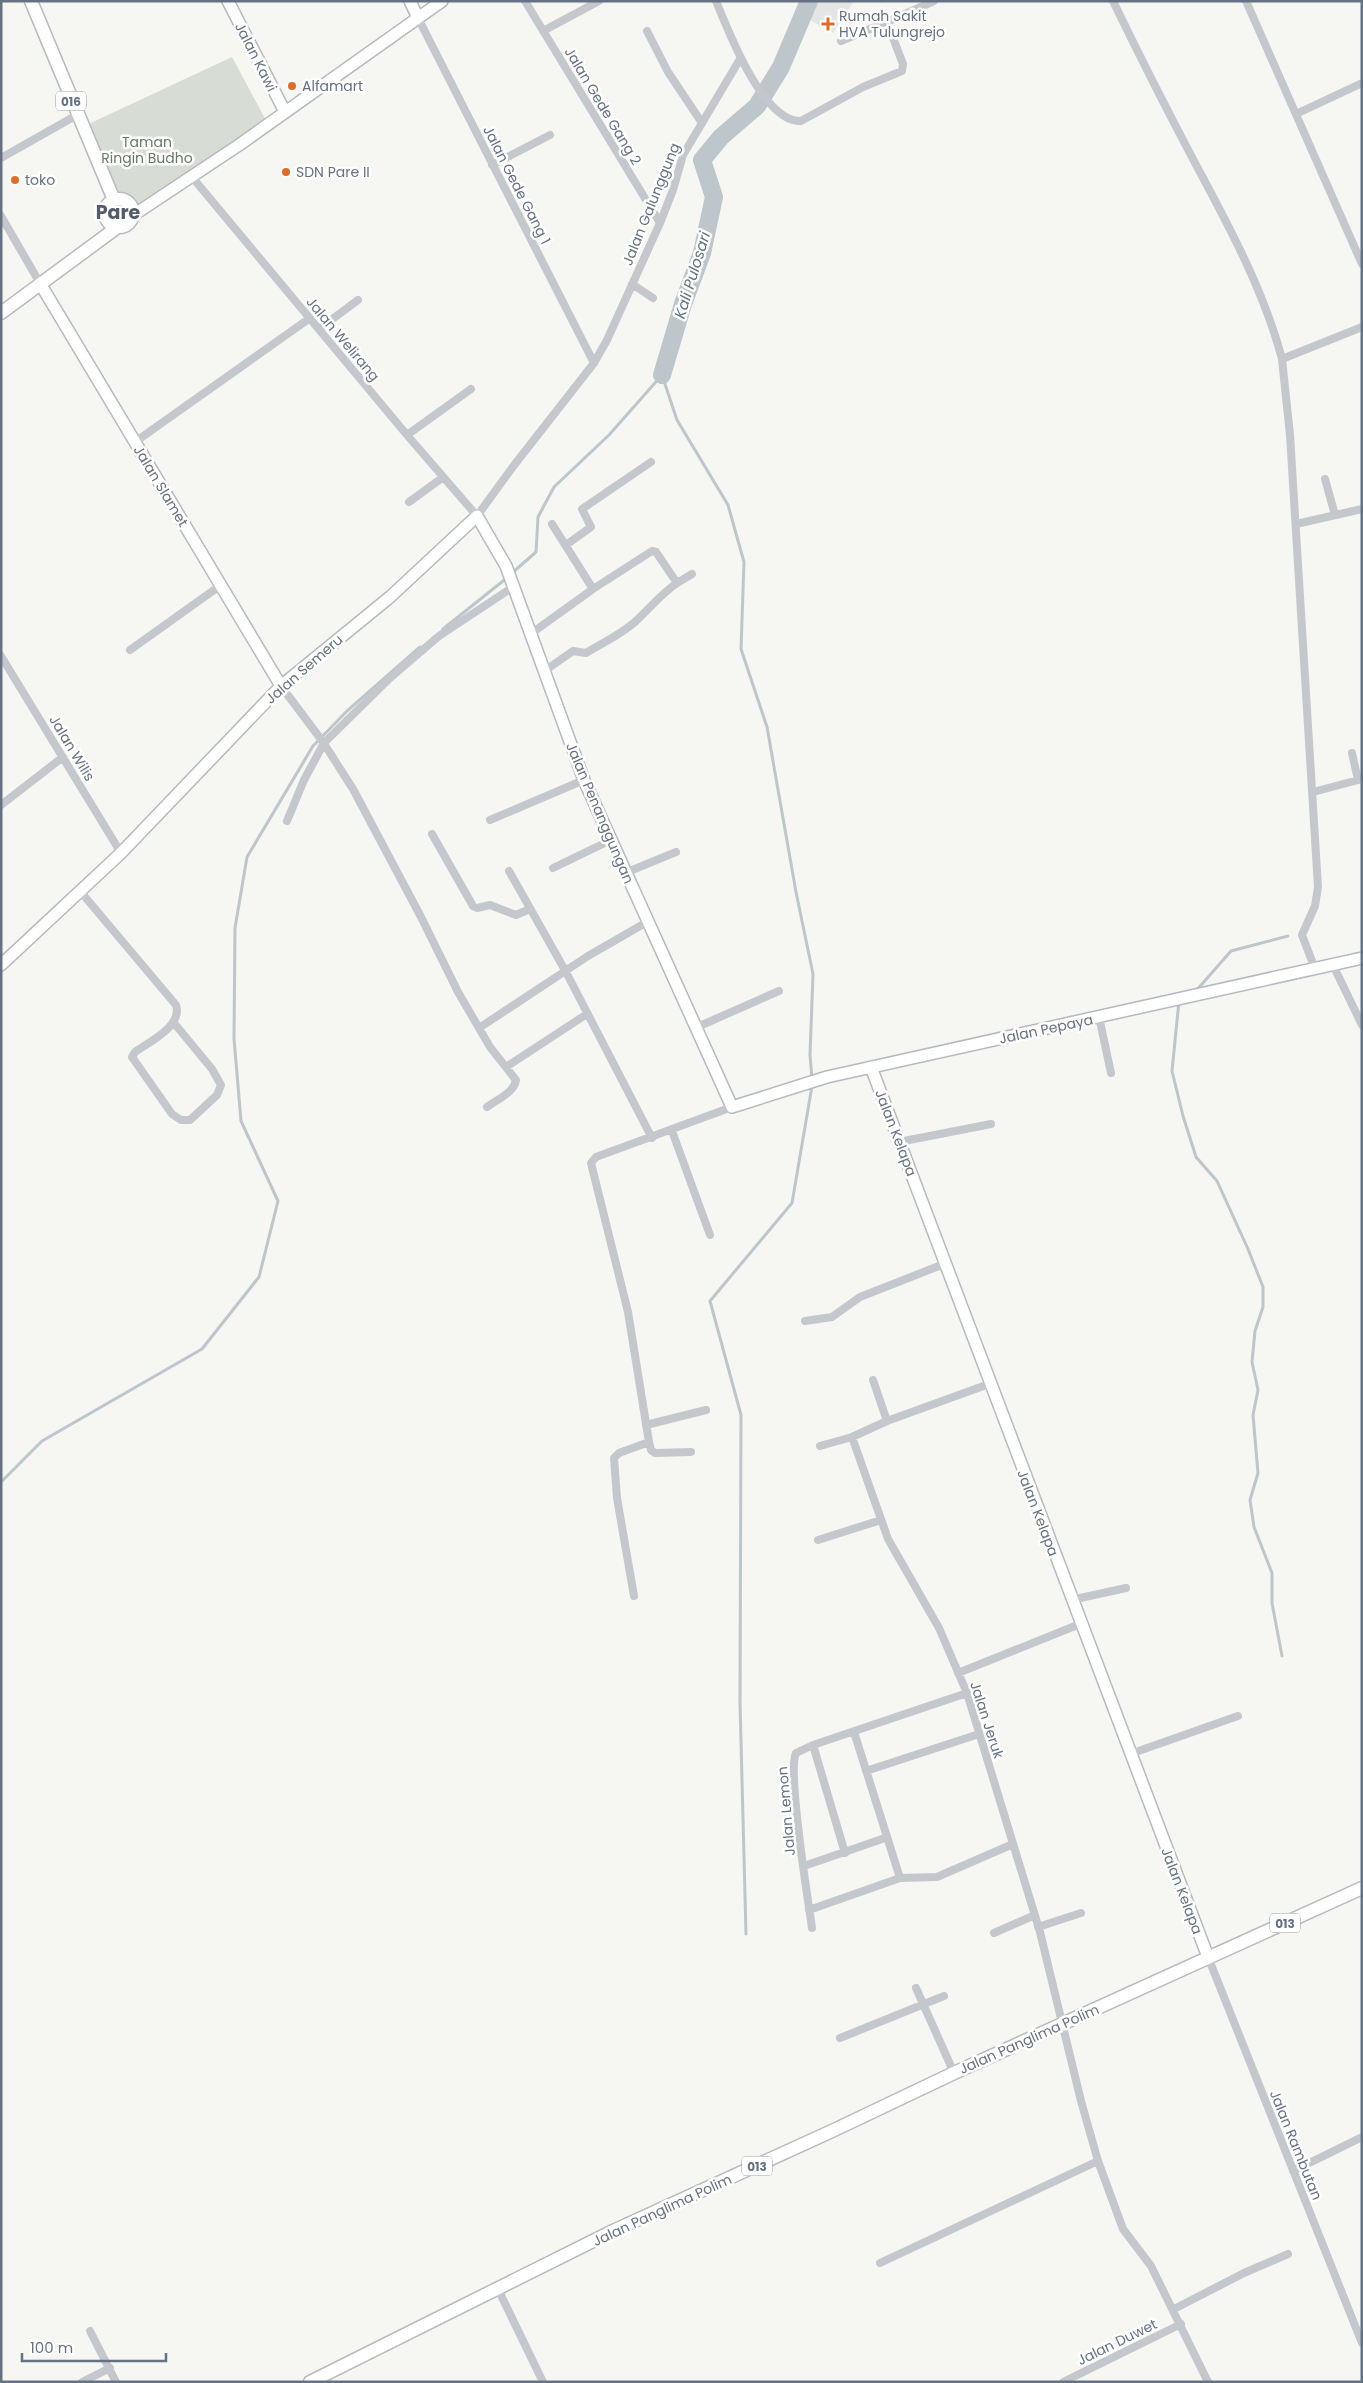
<svg xmlns="http://www.w3.org/2000/svg" width="1363" height="2383" font-family="Poppins,sans-serif">
	<rect width="100%" height="100%" fill="#f6f6f3"/>
	<path fill="#e4e5e4" d="M804,1H854L833,33L799,14Z"/>
	<path fill="#d7ddd4" d="M232,57L268,124L133,211L129,203L117,199L82,127Z"/>
	<g fill="none" stroke-linecap="round" stroke-linejoin="round">
		<path stroke="#bcc6cb" stroke-width="3" d="M662,375L677,420L728,505L744,562L741,649L767,727L796,892L813,974L810,1055L812,1079
			M512,573L536,552L538,517L554,487L609,435L662,375
			M443,629L508,577
			M1195,992L1231,951L1288,936
			M1179,1001L1172,1071L1183,1116L1196,1157L1217,1181L1248,1249L1263,1287V1307L1255,1331L1252,1362L1258,1390L1253,1415L1258,1473L1250,1500L1254,1527L1272,1573V1603L1282,1656
			M1,1482L42,1441L202,1349L259,1277L278,1201L241,1121L234,1039L235,928L247,857L313,746L347,711L420,647
			M746,1934L740,1703L741,1415L710,1301L792,1203L812,1086"/>
		<path stroke="#bcc6cb" stroke-width="18" d="M662,375L683,304L702,253L714,197L702,160L721,137L757,106L781,67L809,1"/>
		<defs>
			<path id="secondary" d="M228,1L285,112
				M410,1L418,18
				M132,216L239,145L442,1
				M41,285L281,686
				M1,965L121,853L281,686L390,597L477,516L506,566L584,780L732,1107L827,1077L1362,958
				M871,1067L1208,1957"/>
			<path id="primary" d="M31,1L114,200
				M105 213a14 14 0 1 1 28 0a14 14 0 1 1-28 0Z
				M1,313L119,226
				M310,2382L613,2231L832,2131L954,2073L1362,1888"/>
		</defs>
		<use href="#secondary" stroke="#b6bac0" stroke-width="14"/>
		<use href="#primary" stroke="#b7babf" stroke-width="15"/>
		<path stroke="#c4c7cb" stroke-width="8" d="M525,1L660,223
			M716,1C728,30 763,123 801,121L863,87L902,71L903,64L887,22L934,1
			M1113,1C1139,55 1166,108 1194,161C1228,225 1263,288 1282,359
			M1246,1L1362,264
			M418,18L594,363
			M543,31L599,1
			M647,31L668,72L702,123
			M841,41L887,22
			M1296,114L1362,83
			M1,158L77,115
			M492,165L550,135
			M192,177L407,435L477,516L515,464L594,363L607,340L660,223L673,190L683,155L740,59
			M1,216L41,285
			M632,284L653,298
			M319,329L358,300
			M407,435L471,389
			M135,442L310,318
			M1325,479L1335,515
			M409,502L442,478
			M1296,524L1362,509
			M566,545L591,527L582,509L651,462
			M593,589L652,551L656,552L677,583L692,574
			M529,635L593,589L552,524
			M130,650L221,585
			M1,656L121,853
			M543,672L573,651L586,653C602,643 622,634 636,621C650,608 661,594 677,583
			M281,686L323,742L353,789L421,917L458,992L490,1047L516,1080C515,1092 496,1100 487,1107
			M1352,753L1358,780
			M1313,792L1362,779
			M1,805L63,757
			M490,820L584,780
			M287,821L304,780L324,743L390,678L439,636L513,587
			M432,834L473,906L477,908L490,905L516,915L530,909
			M553,868L611,840
			M509,871L566,972L652,1138
			M625,873L676,852
			M80,891L176,1005C183,1026 149,1042 135,1052L132,1057L172,1114L181,1120H190L217,1095L221,1085L212,1069L174,1023
			M1333,965L1362,1025
			M1315,969L1302,935L1315,906L1318,887L1290,435L1282,359L1362,327
			M1099,1017L1111,1073
			M479,1028L588,956L647,922
			M695,1028L779,991
			M506,1067L587,1014
			M672,1131L710,1235
			M899,1142L991,1124
			M805,1321L832,1317L860,1297L944,1264
			M873,1380L887,1421
			M646,1425L706,1410
			M852,1437L888,1539L939,1628L967,1693L1040,1932L1081,2101L1098,2161L1123,2229L1151,2266L1208,2382
			M649,1442L651,1450L655,1453L691,1452
			M820,1446L852,1437L887,1421L989,1384
			M818,1540L881,1520
			M634,1596L617,1498L614,1458L619,1453L649,1442L628,1312L591,1163L596,1157L732,1107
			M1071,1600L1126,1588
			M958,1673L1080,1624
			M854,1732L900,1878L937,1877L1013,1844
			M813,1745L845,1853
			M1130,1754L1238,1716
			M866,1771L979,1734
			M804,1866L885,1838
			M809,1910L900,1878
			M1038,1927L1081,1913
			M812,1928C808,1899 787,1772 796,1753L813,1745L967,1693
			M994,1933L1035,1915
			M1208,1957L1362,2343
			M916,1988L954,2073
			M840,2038L944,1996
			M1293,2171L1362,2137
			M880,2263L1098,2161
			M497,2287L543,2382
			M1174,2309L1244,2273L1288,2254
			M90,2331L116,2382
			M82,2382L110,2368
			M1063,2382L1181,2324"/>
		<use href="#secondary" stroke="#fff" stroke-width="11"/>
		<use href="#primary" stroke="#fff" stroke-width="12"/>
	</g>
	<g fill="#e26b27" stroke="#fff" stroke-width="2">
		<path d="M825.5 16.5h5v5h5v5h-5v5h-5v-5h-5v-5h5z"/>
		<circle cx="292" cy="86" r="5"/>
		<circle cx="286" cy="172" r="5"/>
		<circle cx="15" cy="180" r="5"/>
	</g>
	<g text-anchor="middle" dominant-baseline="central" stroke-width="5" stroke-linejoin="round" paint-order="stroke">
		<g fill="#fff" stroke="#939ca9" stroke-width="1">
			<rect x="56" y="91.5" width="30" height="19" rx="4"/>
			<rect x="1270" y="1913.5" width="30" height="19" rx="4"/>
			<rect x="742" y="2156.5" width="30" height="19" rx="4"/>
		</g>
		<g font-size="12" font-weight="bold" fill="#657284">
			<text x="71" y="101">016</text>
			<text x="1285" y="1923">013</text>
			<text x="757" y="2166">013</text>
		</g>
		<g font-size="14" fill="#657284" stroke="#fff" text-anchor="start">
			<text x="839" y="16">Rumah Sakit<tspan x="839" dy="16">HVA Tulungrejo</tspan></text>
			<text x="302" y="86">Alfamart</text>
			<text x="296" y="172">SDN Pare II</text>
			<text x="25" y="180">toko</text>
		</g>
		<g font-size="14" fill="#657284" stroke="#fff">
			<text transform="translate(256 57) rotate(63)">Jalan Kawi</text>
			<text transform="translate(603 106) rotate(59)">Jalan Gede Gang 2</text>
			<text transform="translate(517 185) rotate(63)">Jalan Gede Gang 1</text>
			<text transform="translate(651 204) rotate(-68)">Jalan Galunggung</text>
			<text transform="translate(343 339) rotate(50)">Jalan Welirang</text>
			<text transform="translate(161 486) rotate(59)">Jalan Slamet</text>
			<text transform="translate(304 669) rotate(-41)">Jalan Semeru</text>
			<text transform="translate(72 748) rotate(59)">Jalan Wilis</text>
			<text transform="translate(600 813) rotate(67)">Jalan Penanggungan</text>
			<text transform="translate(1046 1029) rotate(-12)">Jalan Pepaya</text>
			<text transform="translate(896 1133) rotate(69)">Jalan Kelapa</text>
			<text transform="translate(1038 1513) rotate(69)">Jalan Kelapa</text>
			<text transform="translate(987 1720) rotate(72)">Jalan Jeruk</text>
			<text transform="translate(786 1811) rotate(-95)">Jalan Lemon</text>
			<text transform="translate(1182 1891) rotate(69)">Jalan Kelapa</text>
			<text transform="translate(1029 2039) rotate(-24)">Jalan Panglima Polim</text>
			<text transform="translate(1296 2145) rotate(68)">Jalan Rambutan</text>
			<text transform="translate(662 2210) rotate(-25)">Jalan Panglima Polim</text>
			<text transform="translate(1117 2342) rotate(-26)">Jalan Duwet</text>
		</g>
		<g font-size="14" fill="#667b64" stroke="#fff">
			<text x="147" y="142">Taman<tspan x="147" dy="16">Ringin Budho</tspan></text>
		</g>
		<g font-size="15" font-style="italic" fill="#617480" stroke="#fff">
			<text transform="translate(692 275) rotate(-73)">Kali Pulosari</text>
		</g>
		<g font-size="19" font-weight="bold" fill="#535d69" stroke="#fff">
			<text x="118" y="212">Pare</text>
		</g>
	</g>
	<rect width="1363" height="2383" fill="none" stroke="#657284" stroke-width="5"/>
	<path d="M22 2353v8h144v-8" fill="none" stroke="#657284" stroke-width="2.5"/>
	<text x="30" y="2353" font-size="15" fill="#657284" stroke="#ffffff" stroke-width="4" paint-order="stroke">100 m</text>
</svg>
